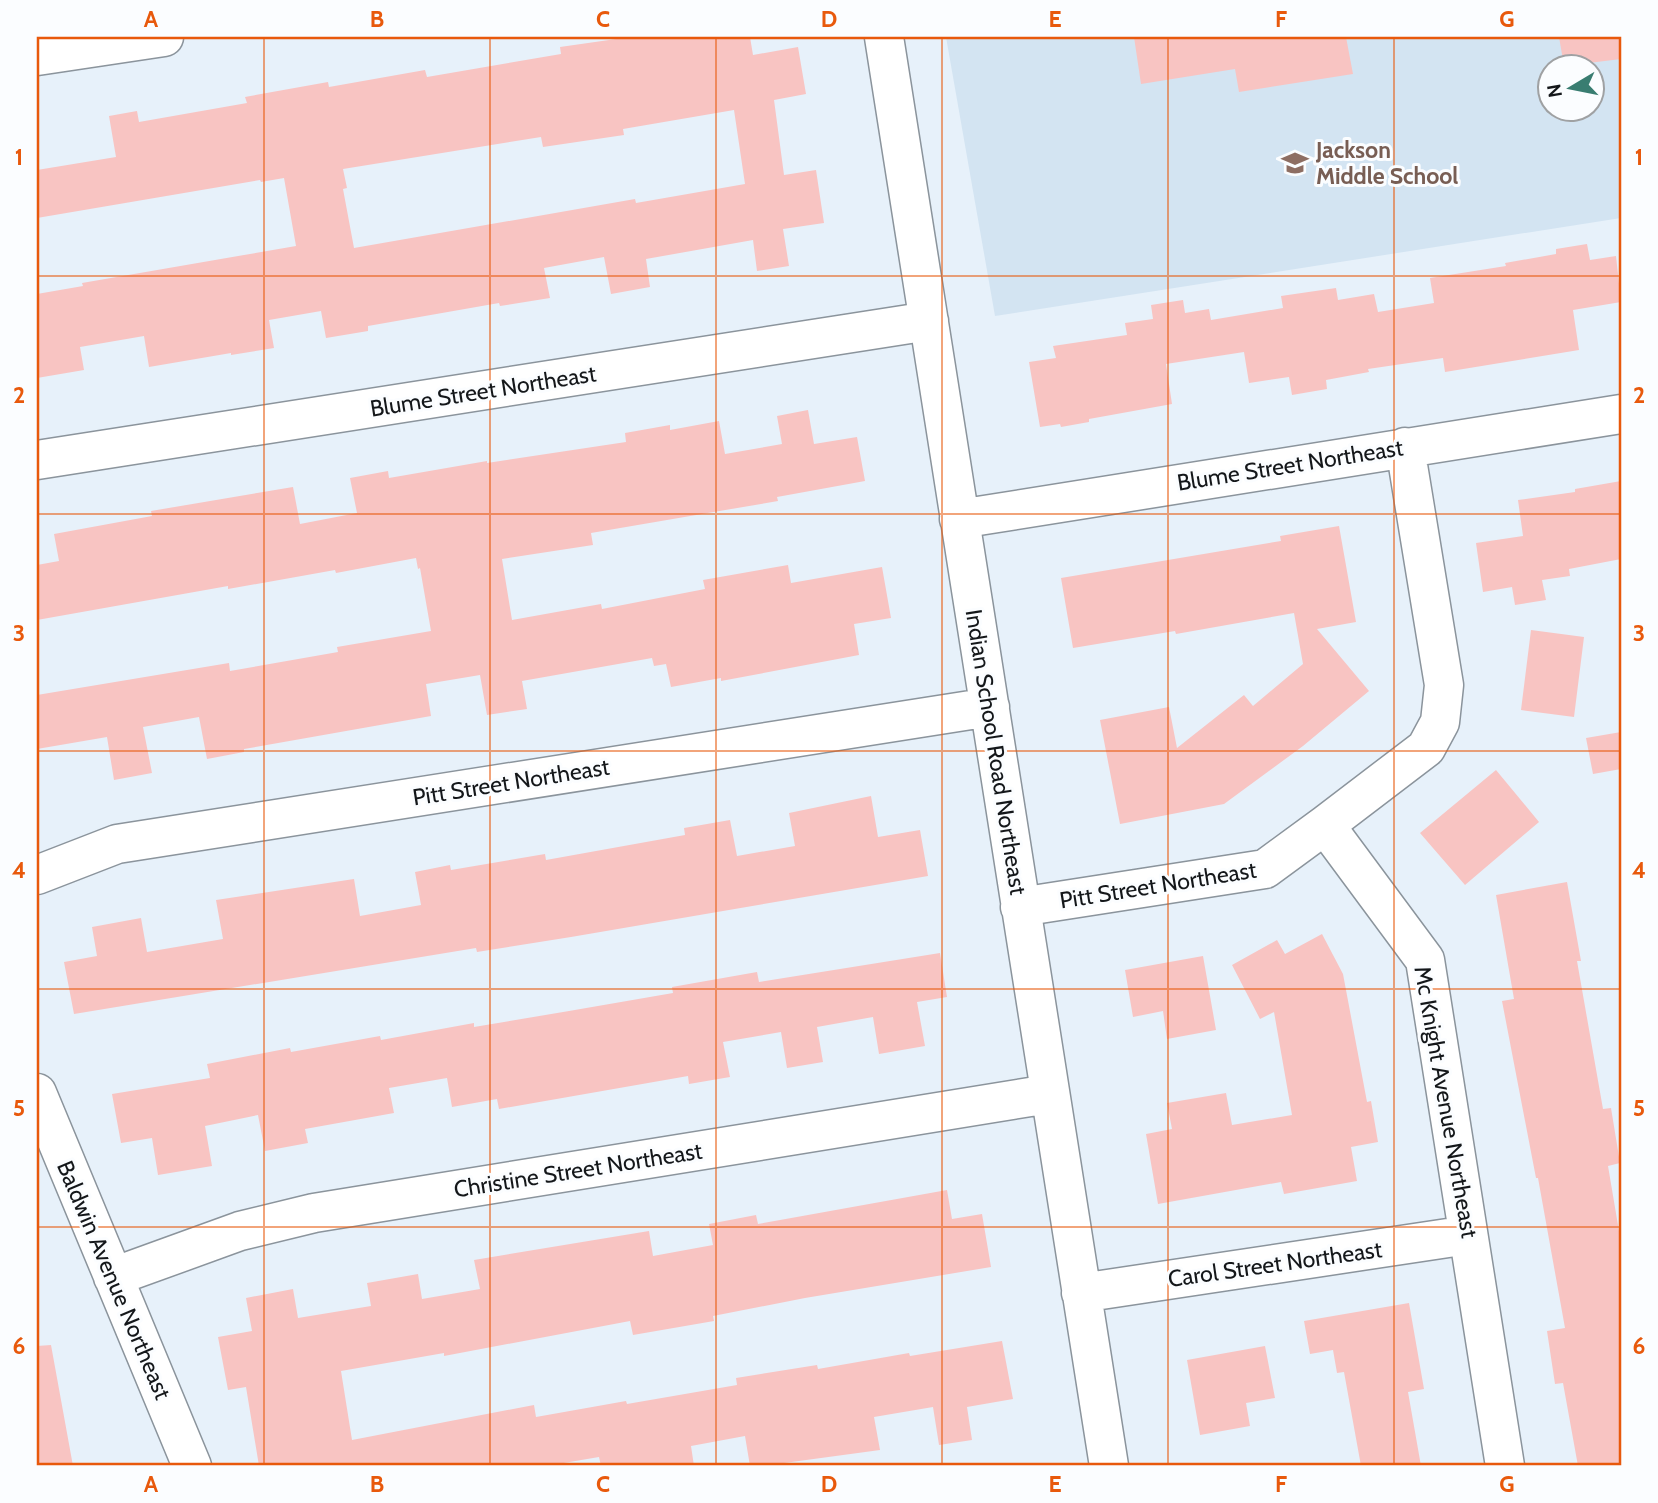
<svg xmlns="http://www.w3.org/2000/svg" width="1658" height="1503" font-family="Cabin,sans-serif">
	<rect width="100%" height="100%" fill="#e7f1fa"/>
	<path fill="#d3e4f2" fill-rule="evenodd" d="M946,37H1621V218L995,316ZM1550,66H1592V108H1550Z"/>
	<path fill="#f8c4c2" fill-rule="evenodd" d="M630,37H750L753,55L798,47L806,94L774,100L784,175L816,170L824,223L783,229L789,266L757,271L753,240L646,259L650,287L611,294L604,257L544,268L550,298L500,306L499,303L368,326V331L326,338L321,311L269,320L274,348L231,355V353L149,367L144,336L80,347L84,370L37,378V294L83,286L82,283L296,246L284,178L261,182L260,180L37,218V170L116,157L109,116L137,111L139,122L247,103L245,97L328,82L329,87L425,70L427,77L561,54L560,47ZM734,110L745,184L636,203L635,199L354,248L343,189L347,188L343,169L541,137L543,147L624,135L623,129Z
		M1134,37H1346L1353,74L1239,92L1235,69L1141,84Z
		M1559,37H1621V59L1564,66Z
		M1587,244L1590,260L1616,256L1621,302L1573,310L1579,350L1445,372L1443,358L1368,369L1369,372L1326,380L1327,389L1292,395L1289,377L1249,383L1244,352L1166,364L1172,404L1089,419V422L1061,427L1060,424L1040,427L1029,362L1056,358L1053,346L1127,335L1125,323L1153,319L1151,305L1183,300L1185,313L1209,309L1211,320L1283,308L1281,296L1336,288L1338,300L1374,294L1378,312L1434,303L1430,278L1506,266L1505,263L1556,254V249Z
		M808,410L814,444L857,437L865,481L777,497L778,501L591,533L593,545L502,559L512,620L601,604L602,609L705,589L703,580L788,565L791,583L882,567L891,618L854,624L859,655L721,681V678L671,687L666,664L654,666L652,658L522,681L527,709L487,715L480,675L426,684L431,716L244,749V752L207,759L199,717L143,727L152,773L114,780L107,737L37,749V695L229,663L230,671L338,652L337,647L431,631L420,568L418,569L416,558L336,573L335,570L228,589V586L37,620V565L59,561L54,534L152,516L151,511L293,487L300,524L357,513L350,478L388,471L389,478L487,461V463L626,442L625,433L670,425V430L719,421L725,454L782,444L777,416Z
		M1621,481V559L1569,569L1570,576L1542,580L1546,600L1515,605L1512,587L1483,592L1476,543L1523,536L1518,500L1575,492V489Z
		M1339,526L1356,622L1317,629L1369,691L1303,746L1224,804L1120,824L1100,720L1169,707L1177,748L1244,695L1253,706L1303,664L1294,613L1176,634L1175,631L1073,648L1061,578L1281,541L1280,536Z
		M1531,630L1584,637L1574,717L1521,710Z
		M1621,732V769L1593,774L1586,738Z
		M1496,770L1539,822L1465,885L1420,833Z
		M871,796L878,837L920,830L928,876L571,937L477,952L476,948L74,1014L64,962L97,956L92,927L141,918L147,952L223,939L216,900L354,879L360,916L421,905L415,872L450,865L451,870L545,854L546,860L685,835L684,828L730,820L737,856L795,846L789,813Z
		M1567,882L1581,961H1577L1603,1109L1611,1108L1620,1163L1608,1166L1621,1243V1466H1578L1563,1383L1555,1384L1547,1331L1565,1328L1538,1178H1536L1502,1001L1514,999L1496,895Z
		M1322,934L1343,974L1367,1102L1371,1101L1378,1142L1351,1147L1357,1181L1284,1194L1281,1182L1158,1204L1146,1134L1172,1129L1167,1103L1226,1093L1232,1125L1292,1115L1274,1012L1260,1019L1232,965L1277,940L1285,954Z
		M940,953L947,997L917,1002L925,1046L879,1054L873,1017L817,1027L823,1062L787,1068L781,1032L723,1042L730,1077L689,1084L688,1076L499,1109L497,1099L452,1107L447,1078L389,1088L394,1113L305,1129L308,1143L265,1151L258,1115L205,1126L212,1166L158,1175L152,1138L121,1143L112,1094L210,1078L207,1064L290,1048L291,1052L380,1036L381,1040L474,1023V1027L569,1011L673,993L672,987L757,972L759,982Z
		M1203,956L1216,1030L1167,1039L1163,1011L1133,1017L1125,970Z
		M947,1190L952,1219L982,1214L991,1267L805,1298L713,1316L714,1321L633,1335L630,1321L444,1356V1353L341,1371L352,1440L534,1405L536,1417L626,1401L627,1404L737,1385L736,1378L817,1365L818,1369L909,1353L910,1356L1002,1341L1013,1399L967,1407L972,1440L939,1445L933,1407L874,1417L880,1450L762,1466H750L745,1436L691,1446L694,1466H601L599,1457L546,1466H259L246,1387L228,1390L218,1337L252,1331L246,1298L293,1289L298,1318L371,1306L367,1283L418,1274L422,1299L480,1289L474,1260L649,1231L653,1256L713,1245L709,1224L756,1215L758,1224Z
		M1409,1303L1424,1389L1408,1392L1421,1466H1361L1344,1372L1337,1373L1333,1350L1310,1354L1304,1321Z
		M51,1345L73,1466H37V1346Z
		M1265,1346L1275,1398L1246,1403L1250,1426L1200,1435L1187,1360Z"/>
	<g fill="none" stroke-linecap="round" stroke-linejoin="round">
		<defs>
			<path id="minor" d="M884,37L1109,1466
				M37,56L164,37
				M1405,447L1444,685L1440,722L1426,748L1325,825L1425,960L1505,1466
				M37,460L929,321
				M959,519L1621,414
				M37,875L117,844L990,707
				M1020,907L1265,869L1325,825
				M37,1093L192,1466
				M113,1277L240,1231L314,1213L1049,1094
				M1081,1293L1468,1235"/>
		</defs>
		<use href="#minor" stroke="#8b949c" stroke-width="41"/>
		<use href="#minor" stroke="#fff" stroke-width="38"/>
	</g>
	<path fill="none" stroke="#e8590c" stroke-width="2" stroke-opacity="0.55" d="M264,37V1466M490,37V1466M716,37V1466M942,37V1466M1168,37V1466M1394,37V1466M37,276H1621M37,514H1621M37,751H1621M37,989H1621M37,1227H1621"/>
	<defs>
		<symbol id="school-bare" viewBox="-9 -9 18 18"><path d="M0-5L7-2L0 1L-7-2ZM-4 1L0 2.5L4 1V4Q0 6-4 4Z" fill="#8d6e63" stroke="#fbfdff" stroke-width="2.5" paint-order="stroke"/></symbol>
	</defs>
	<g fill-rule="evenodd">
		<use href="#school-bare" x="1276" y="144" width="38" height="38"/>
	</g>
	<g text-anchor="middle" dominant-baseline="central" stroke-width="6" stroke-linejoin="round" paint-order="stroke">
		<g font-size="23" font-weight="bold" fill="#785e54" stroke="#fbfdff" text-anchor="start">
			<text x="1316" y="150">Jackson<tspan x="1316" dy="26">Middle School</tspan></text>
		</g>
		<g font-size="23" fill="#14171a" stroke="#fbfdff">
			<text transform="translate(483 391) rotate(-9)">Blume Street Northeast</text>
			<text transform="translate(1290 465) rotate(-9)">Blume Street Northeast</text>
			<text transform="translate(996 752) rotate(81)">Indian School Road Northeast</text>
			<text transform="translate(511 782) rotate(-9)">Pitt Street Northeast</text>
			<text transform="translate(1158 885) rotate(-9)">Pitt Street Northeast</text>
			<text transform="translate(1446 1102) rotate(80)">Mc Knight Avenue Northeast</text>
			<text transform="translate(578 1170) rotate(-9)">Christine Street Northeast</text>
			<text transform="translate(1275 1264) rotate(-8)">Carol Street Northeast</text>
			<text transform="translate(114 1280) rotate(67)">Baldwin Avenue Northeast</text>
		</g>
	</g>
	<rect width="1658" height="1503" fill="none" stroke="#fbfdff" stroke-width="77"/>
	<g transform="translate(1571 88) rotate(260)"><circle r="33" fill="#fbfdff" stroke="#9fa1a3" stroke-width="2"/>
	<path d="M0-5L12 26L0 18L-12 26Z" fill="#397d71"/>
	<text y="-10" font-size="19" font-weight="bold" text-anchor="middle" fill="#14171a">N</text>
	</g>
	<rect x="38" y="38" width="1582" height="1426" fill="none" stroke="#e8590c" stroke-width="2.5"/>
	<g font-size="23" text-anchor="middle" font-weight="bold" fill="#e8590c">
		<text x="151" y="27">A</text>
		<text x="377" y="27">B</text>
		<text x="603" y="27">C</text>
		<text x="829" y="27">D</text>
		<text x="1055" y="27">E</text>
		<text x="1281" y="27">F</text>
		<text x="1507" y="27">G</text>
		<text x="19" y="165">1</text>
		<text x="1639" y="165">1</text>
		<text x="19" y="403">2</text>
		<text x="1639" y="403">2</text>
		<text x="19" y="641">3</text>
		<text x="1639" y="641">3</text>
		<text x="19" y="878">4</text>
		<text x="1639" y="878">4</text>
		<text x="19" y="1116">5</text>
		<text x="1639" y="1116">5</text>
		<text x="19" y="1354">6</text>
		<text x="1639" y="1354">6</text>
		<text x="151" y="1492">A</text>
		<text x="377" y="1492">B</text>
		<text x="603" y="1492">C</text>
		<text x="829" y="1492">D</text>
		<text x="1055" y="1492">E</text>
		<text x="1281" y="1492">F</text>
		<text x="1507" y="1492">G</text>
	</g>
</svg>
